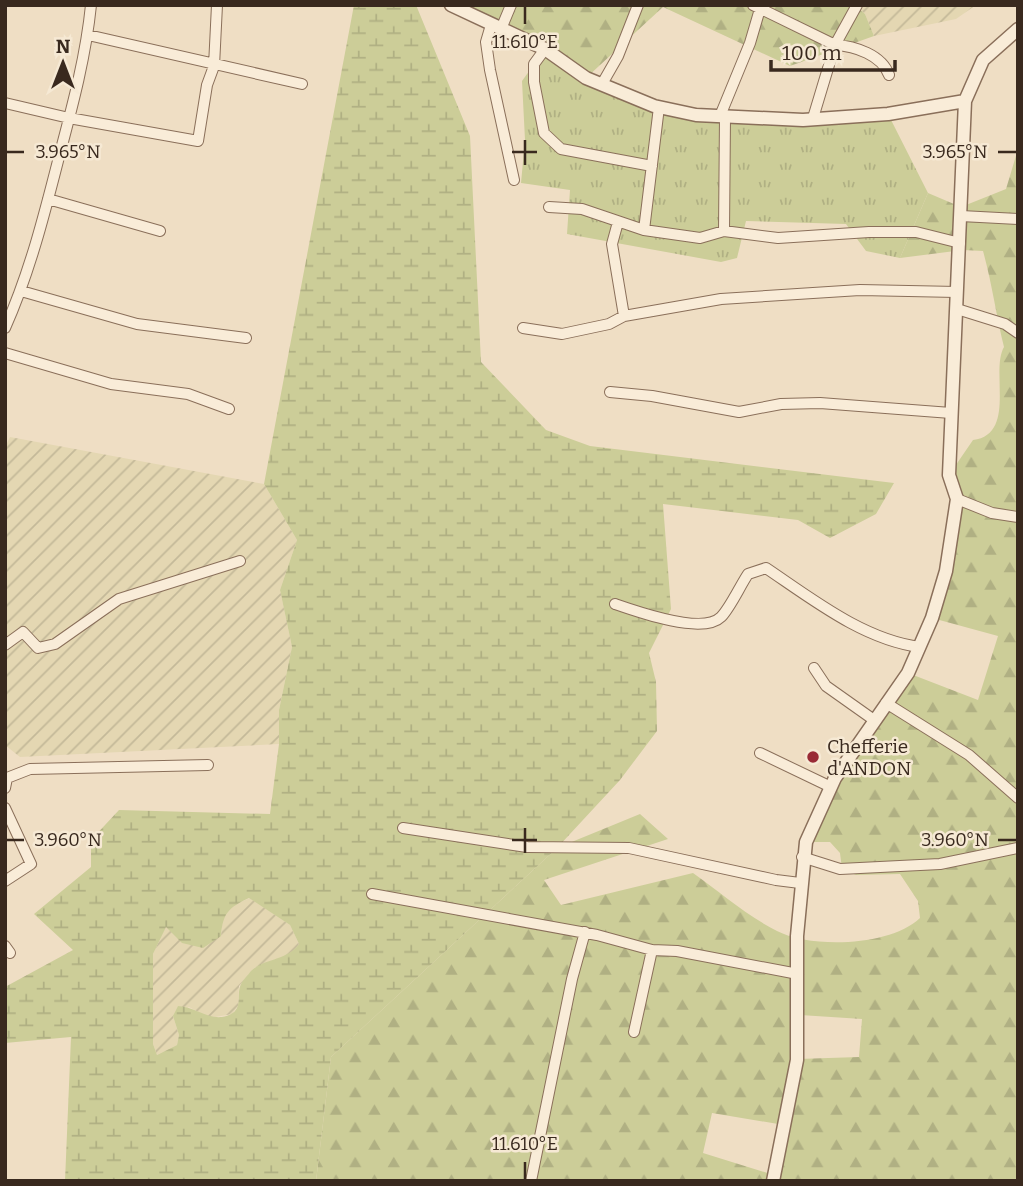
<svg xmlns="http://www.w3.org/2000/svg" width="1023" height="1186" font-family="Bitter,serif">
	<defs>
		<pattern id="farmland-furrows" width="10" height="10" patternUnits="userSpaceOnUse" patternTransform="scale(1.75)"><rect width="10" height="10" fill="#e4d7b2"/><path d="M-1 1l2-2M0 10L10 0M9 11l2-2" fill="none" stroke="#c4b999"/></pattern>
		<pattern id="grass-tufts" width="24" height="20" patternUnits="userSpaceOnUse" patternTransform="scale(1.75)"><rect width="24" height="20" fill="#cccd98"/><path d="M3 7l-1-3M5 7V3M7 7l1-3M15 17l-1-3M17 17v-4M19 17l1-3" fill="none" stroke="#b0b083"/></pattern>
		<pattern id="forest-firs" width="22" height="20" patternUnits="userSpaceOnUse" patternTransform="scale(1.75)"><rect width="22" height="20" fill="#cccd98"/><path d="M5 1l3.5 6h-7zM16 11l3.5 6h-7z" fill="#b0b083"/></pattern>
		<pattern id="wetland-marsh" width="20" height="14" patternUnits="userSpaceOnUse" patternTransform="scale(1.75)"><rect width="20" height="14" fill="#cccd98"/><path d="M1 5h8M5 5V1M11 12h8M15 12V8" fill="none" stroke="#b0b083"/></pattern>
	</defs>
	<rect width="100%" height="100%" fill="#efdec4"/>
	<path fill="url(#farmland-furrows)" d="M855,5H976L956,19L874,36L865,14Z
		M10,437L264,484L297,540L280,590L292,647L279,710V744L20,757L5,745V447Z
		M250,898L290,925L299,944L293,953L254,968L239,986L238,1006L232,1014L210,1018L189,1007L173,1016L179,1035L177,1045L157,1055L153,1044V954L166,926L221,936L223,916L229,907Z"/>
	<path fill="url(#grass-tufts)" d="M545,49L586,78L696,115L888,114L928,193L900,258L866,251L846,224L746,221L737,258L721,262L567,234L570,190L521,183L525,140L522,81Z"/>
	<path fill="url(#forest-firs)" fill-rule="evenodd" d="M449,5H855L865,14L874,36L790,66L663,7L586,78Z
		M1018,149V1181H316L331,1057L557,848L640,814L668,839L544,880L561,905L693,873C720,892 747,916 777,931C812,949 891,946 920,918L918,901L900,874L856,875L842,869L840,853L830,842H806L835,778L908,673L978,700L998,636L932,618L957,499L949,475L973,440C1017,434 990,371 1004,347C996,315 992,283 983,251L963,250L900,258L928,193L961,207L1006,189ZM800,1015L862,1019L859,1057L798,1059ZM712,1113L784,1125L774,1175L703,1153Z"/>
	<path fill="url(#wetland-marsh)" fill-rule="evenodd" d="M354,5H416L470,136L481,362L546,430L590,446L894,483L876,514L830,538L798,520L663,504L671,609L649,653L656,682L657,731L620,780L557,848L331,1057L316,1181H65L71,1037L5,1043V987L73,950L34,914L91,867V840L119,810L270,814L279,744V710L292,647L280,590L297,540L264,484ZM249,898L290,925L299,944C287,961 264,958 251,971C248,975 243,980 241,984C236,994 243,1008 231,1014C212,1024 197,1007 178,1006L173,1016L179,1035L177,1045L157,1055L153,1044V954L166,927L182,943L203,948L221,936C223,913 228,908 249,898Z"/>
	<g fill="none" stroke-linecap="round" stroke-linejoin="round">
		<defs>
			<path id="minor" d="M753,5L835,45L813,118
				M857,5L835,45C855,46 882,55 889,75
				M491,25L486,42L490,70L514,180
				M501,29L511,5
				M88,35L302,84
				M545,49L534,64V82L544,133L561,149L652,166
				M602,84L618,56L638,5
				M5,103L69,118L198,141L207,85L214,66L217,5
				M720,116L750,43L760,9
				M48,199L160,231
				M549,207L582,209L644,230L700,238L724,231L778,238L869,232H916L960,243
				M961,216L1018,219
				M618,222L612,244L624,316
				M644,230L659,107
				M724,231L725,117
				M21,291L137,324L246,338
				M957,309L1005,324L1018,333
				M5,328C30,272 45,212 60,153C73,104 86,55 91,5
				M523,328L562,334L609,324L624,316L721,299L860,290L957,292
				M5,353L111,384L188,394L229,409
				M610,392L652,396L739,412L781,404L820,403L951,413
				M957,499L992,513L1018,517
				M615,604C638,612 703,635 721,617C730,608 740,586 748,574L766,568C812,599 864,640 920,647
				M5,645L23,632L38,648L55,644L119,599L240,561
				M814,668L826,686L874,720
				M886,703L969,755L1018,798
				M760,753L831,787
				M5,788L7,778L30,769L208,765
				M5,808L31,864L5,881
				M403,828L527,847L629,848L776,880L800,883
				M802,857L840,869L940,864L1018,848
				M372,894L597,935L652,950L677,951L798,974
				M5,946L10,953
				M634,1032L652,950
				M531,1181L572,979L585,932"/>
			<path id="tertiary" d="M451,5L545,49L586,78L654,106L696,115L803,120L888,114L965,101
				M773,1181L797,1060V936L806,842L835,778L908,673L932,618L946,571L957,499L949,475L965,101L983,60L1018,29"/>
		</defs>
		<use href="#minor" stroke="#8a6f5a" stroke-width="12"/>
		<use href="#tertiary" stroke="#8a6f5a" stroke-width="15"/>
		<use href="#minor" stroke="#f9ecd8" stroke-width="10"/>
		<use href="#tertiary" stroke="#f9ecd8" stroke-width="12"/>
	</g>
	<path fill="none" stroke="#39291e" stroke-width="2.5" d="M525,7V24M525,140V165M7,152H24M512,152H537M998,152H1016M525,828V853M7,840H24M512,840H537M998,840H1016M525,1162V1179"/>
	<circle fill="#992a35" stroke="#f6e9d4" stroke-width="2.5" cx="813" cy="757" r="7"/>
	<g text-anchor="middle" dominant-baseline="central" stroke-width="5" stroke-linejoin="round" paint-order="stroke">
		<g font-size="19" fill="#39291e" stroke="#f6e9d4" text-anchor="start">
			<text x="827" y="746">Chefferie<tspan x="827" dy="22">d'ANDON</tspan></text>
		</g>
	</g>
	<g font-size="18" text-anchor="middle" fill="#39291e" stroke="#f6e9d4" stroke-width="5" stroke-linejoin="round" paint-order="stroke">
		<text x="525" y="48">11.610°E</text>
		<text x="68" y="158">3.965°N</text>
		<text x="955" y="158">3.965°N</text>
		<text x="68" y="846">3.960°N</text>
		<text x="955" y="846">3.960°N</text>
		<text x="525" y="1150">11.610°E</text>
	</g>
	<rect width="1023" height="1186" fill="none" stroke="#39291e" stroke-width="14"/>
	<g transform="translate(63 63)" stroke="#f6e9d4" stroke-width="5" paint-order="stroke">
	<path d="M0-5L12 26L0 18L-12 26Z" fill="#39291e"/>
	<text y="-10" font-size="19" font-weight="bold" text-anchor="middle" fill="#39291e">N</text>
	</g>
	<path d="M771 60v10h124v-10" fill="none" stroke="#39291e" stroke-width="3.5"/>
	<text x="782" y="60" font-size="21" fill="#39291e" stroke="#f6e9d4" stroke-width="5" paint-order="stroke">100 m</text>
</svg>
